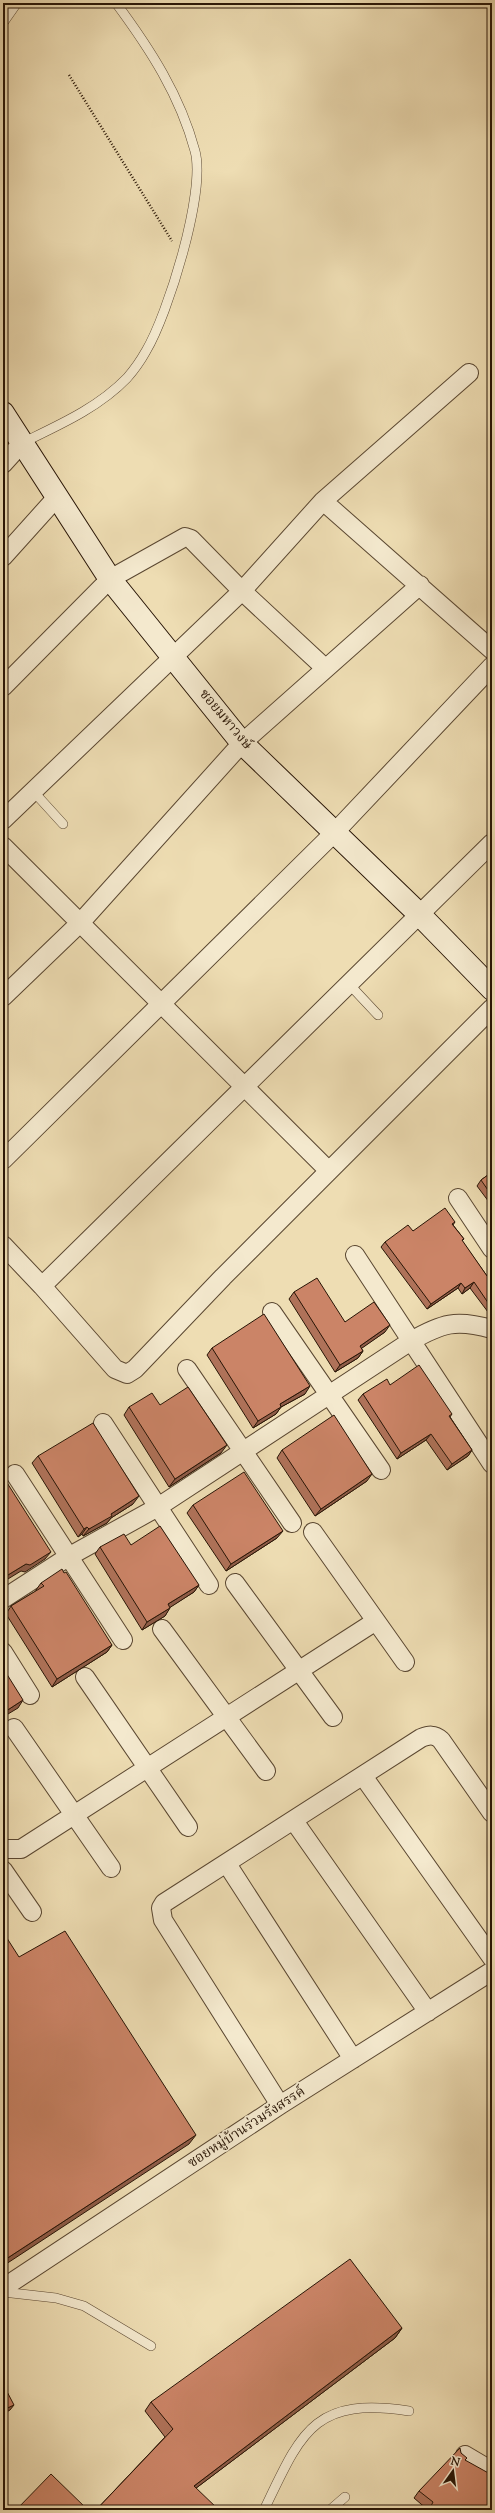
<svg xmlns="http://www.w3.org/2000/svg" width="495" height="2513" font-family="'Sorts Mill Goudy','Noto Serif Thai',serif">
	<rect width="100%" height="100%" fill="#eeddb3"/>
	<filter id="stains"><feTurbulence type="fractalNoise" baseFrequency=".005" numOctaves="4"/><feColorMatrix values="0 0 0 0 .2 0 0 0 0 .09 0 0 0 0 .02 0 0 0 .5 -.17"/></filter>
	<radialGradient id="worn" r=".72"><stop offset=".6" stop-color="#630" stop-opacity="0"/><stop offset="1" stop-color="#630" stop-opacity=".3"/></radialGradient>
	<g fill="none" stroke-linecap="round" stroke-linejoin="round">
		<defs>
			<path id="lane" d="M3,23L17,3
				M22,443C59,425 98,408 127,378C134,370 141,360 146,351C168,314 206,192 195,151C180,95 150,49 116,3
				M33,791L63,824
				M348,983L378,1015
				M3,2292L56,2298L84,2306L151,2346
				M264,2510C301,2433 313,2396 409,2411
				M330,2510L345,2497"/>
			<path id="street" d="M3,464L22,443
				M323,501L492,650
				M3,557L57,497
				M3,687L110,579L185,537L191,539L242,591L325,668
				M3,820L242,591L323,501L469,373
				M3,846L329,1171
				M3,997L81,922L242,743L420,585
				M3,1160L335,832L492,666
				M458,1198L492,1249
				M3,1245L42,1286L115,1369L127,1374L135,1369L223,1277L492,1008
				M355,1255L492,1464
				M42,1286L492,843
				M272,1312L381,1470
				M187,1369L292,1523
				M103,1423L209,1585
				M15,1474L123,1640
				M313,1532L405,1662
				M235,1583L333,1717
				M3,1599L68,1557L158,1507L411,1341C442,1323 456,1319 492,1329
				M162,1629L266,1771
				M3,1652L30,1695
				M85,1677L188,1827
				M14,1728L111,1868
				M363,1776L492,1958
				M294,1821L428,2012
				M3,1849H21L376,1621
				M227,1864L353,2059
				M3,1870L32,1912
				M280,2105L163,1920L161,1908L164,1903L421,1738C429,1735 434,1734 441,1740L492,1813
				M3,2288L280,2105L492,1971
				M465,2455L492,2471"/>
			<path id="secondary" d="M3,413L110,579L242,743L418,913L492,989"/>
		</defs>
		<use href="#lane" stroke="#5a4731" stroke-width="10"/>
		<use href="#street" stroke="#5a4731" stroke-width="20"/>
		<use href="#secondary" stroke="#281506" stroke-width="24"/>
		<path stroke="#281506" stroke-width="2.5" stroke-dasharray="1 2" stroke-linecap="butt" d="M69,75L172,241"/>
		<use href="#lane" stroke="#f4e9ce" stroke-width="9"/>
		<use href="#street" stroke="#f4e9ce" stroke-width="18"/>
		<use href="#secondary" stroke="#f4e9ce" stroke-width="22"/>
	</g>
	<path fill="#af7259" stroke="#281506" d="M492,1172V1206L477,1186L481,1180Z
		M455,1222L453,1225L464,1239L462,1241L487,1276L492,1273V1309L488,1312L470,1288L462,1294L458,1288L427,1309L381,1247L385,1242L413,1231Z
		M294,1292L345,1322L385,1332L361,1348L363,1351L358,1358L335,1372L289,1299Z
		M212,1348L305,1394L281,1407L276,1414L253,1428L207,1355Z
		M390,1385L452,1414L450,1417L472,1450L468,1456L447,1470L426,1440L397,1459L358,1400L363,1394Z
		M129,1407L221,1453L169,1487L124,1415Z
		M282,1450L367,1481L315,1516L277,1458Z
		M38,1456L133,1504L111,1518L107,1523L83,1536L82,1534L78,1537L32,1463Z
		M193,1505L277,1538L226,1571L187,1513Z
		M131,1545L199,1585L194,1592L170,1607L165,1616L142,1630L95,1554L100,1547Z
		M41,1583L112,1645L107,1652L52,1687L6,1614L11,1606L36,1591V1590Z
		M402,2328L395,2338L196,2488L96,2510L165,2437L145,2411L151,2402Z
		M461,2453L492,2510H428L414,2498L419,2491Z"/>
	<path fill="#8e5c48" stroke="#281506" d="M474,1282L470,1288L462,1294L465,1288Z
		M461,1283L458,1288L427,1309L431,1304Z
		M492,1307V1309L488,1312L491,1307Z
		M390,1325L385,1332L355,1353L360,1346Z
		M363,1351L358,1358L335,1372L340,1365Z
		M310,1386L305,1394L281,1407L276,1414L253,1428L258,1421L280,1404Z
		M431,1434L426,1440L397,1459L401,1453Z
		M227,1445L221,1453L169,1487L175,1479Z
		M472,1450L468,1456L447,1470L452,1464Z
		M372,1474L367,1481L315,1516L321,1509Z
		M139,1496L133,1504L111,1518L107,1523L83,1536L89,1529L111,1514Z
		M87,1527L82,1534L78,1537L84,1529Z
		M283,1531L277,1538L226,1571L231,1564Z
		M51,1552L45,1559L25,1572L21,1571L3,1582V1578L26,1564Z
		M199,1585L194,1592L163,1612L168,1604Z
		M170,1608L165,1616L142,1630L147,1622Z
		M112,1645L107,1652L52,1687L57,1679Z
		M23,1700L18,1708L3,1717V1713Z
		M196,2135L189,2144L3,2266V2261Z
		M402,2328L395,2338L187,2495L194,2486Z
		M14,2405L10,2410L3,2414V2410Z"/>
	<path fill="#cb8467" stroke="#281506" d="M492,1172V1196L481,1180Z
		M445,1208L455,1222L452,1224L464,1239L462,1240L487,1276L492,1273V1307H491L474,1282L465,1288L461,1283L431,1304L385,1242L408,1225L413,1231Z
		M317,1278L345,1322L374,1302L390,1325L360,1346L363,1351L340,1365L294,1292Z
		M264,1314L310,1386L280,1404L281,1407L258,1421L212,1348Z
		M419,1365L452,1414L449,1416L472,1450L452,1464L431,1434L401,1453L363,1394L387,1379L390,1385Z
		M188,1387L227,1445L175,1479L129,1407L152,1393L160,1405Z
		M334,1415L372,1474L321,1509L282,1450Z
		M93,1423L139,1496L111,1514L112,1516L89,1529L87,1527L84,1529L38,1456Z
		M244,1472L283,1531L231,1564L193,1505Z
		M4,1478L51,1552L30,1565L26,1564L3,1578V1479Z
		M160,1526L199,1585L168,1604L170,1608L147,1622L100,1547L124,1534L131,1545Z
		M62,1569L64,1573L66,1572L112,1645L57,1679L11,1606L44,1586L41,1583Z
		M3,1668L23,1700L3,1713Z
		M65,1931L196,2135L3,2261V1932L19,1957Z
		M350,2259L402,2328L194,2486L219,2510H96L173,2429L151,2402Z
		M3,2384L14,2405L3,2410Z
		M460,2448L461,2453L467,2458L465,2460L492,2475V2510H429L433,2502L419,2491Z
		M51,2474L88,2510H16Z"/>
	<g text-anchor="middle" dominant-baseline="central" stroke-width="3.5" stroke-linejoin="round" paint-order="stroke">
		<g font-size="14" fill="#281506" stroke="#f4e9ce">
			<text transform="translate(225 720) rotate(50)">ซอยมหาวงษ์</text>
			<text transform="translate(247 2128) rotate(-33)">ซอยหมู่บ้านร่วมรังสรรค์</text>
		</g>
	</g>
	<rect width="495" height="2513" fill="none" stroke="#eeddb3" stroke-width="16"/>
	<rect x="4" y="4" width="487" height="2505" fill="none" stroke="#281506" stroke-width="2"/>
	<rect x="8" y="8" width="479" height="2497" fill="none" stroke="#281506"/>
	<g transform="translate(453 2471) rotate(14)" stroke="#f4e9ce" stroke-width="3" paint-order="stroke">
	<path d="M0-3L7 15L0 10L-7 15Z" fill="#281506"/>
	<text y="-6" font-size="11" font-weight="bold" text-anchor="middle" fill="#281506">N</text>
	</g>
	<rect width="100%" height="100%" filter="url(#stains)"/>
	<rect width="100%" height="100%" fill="url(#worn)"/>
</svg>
